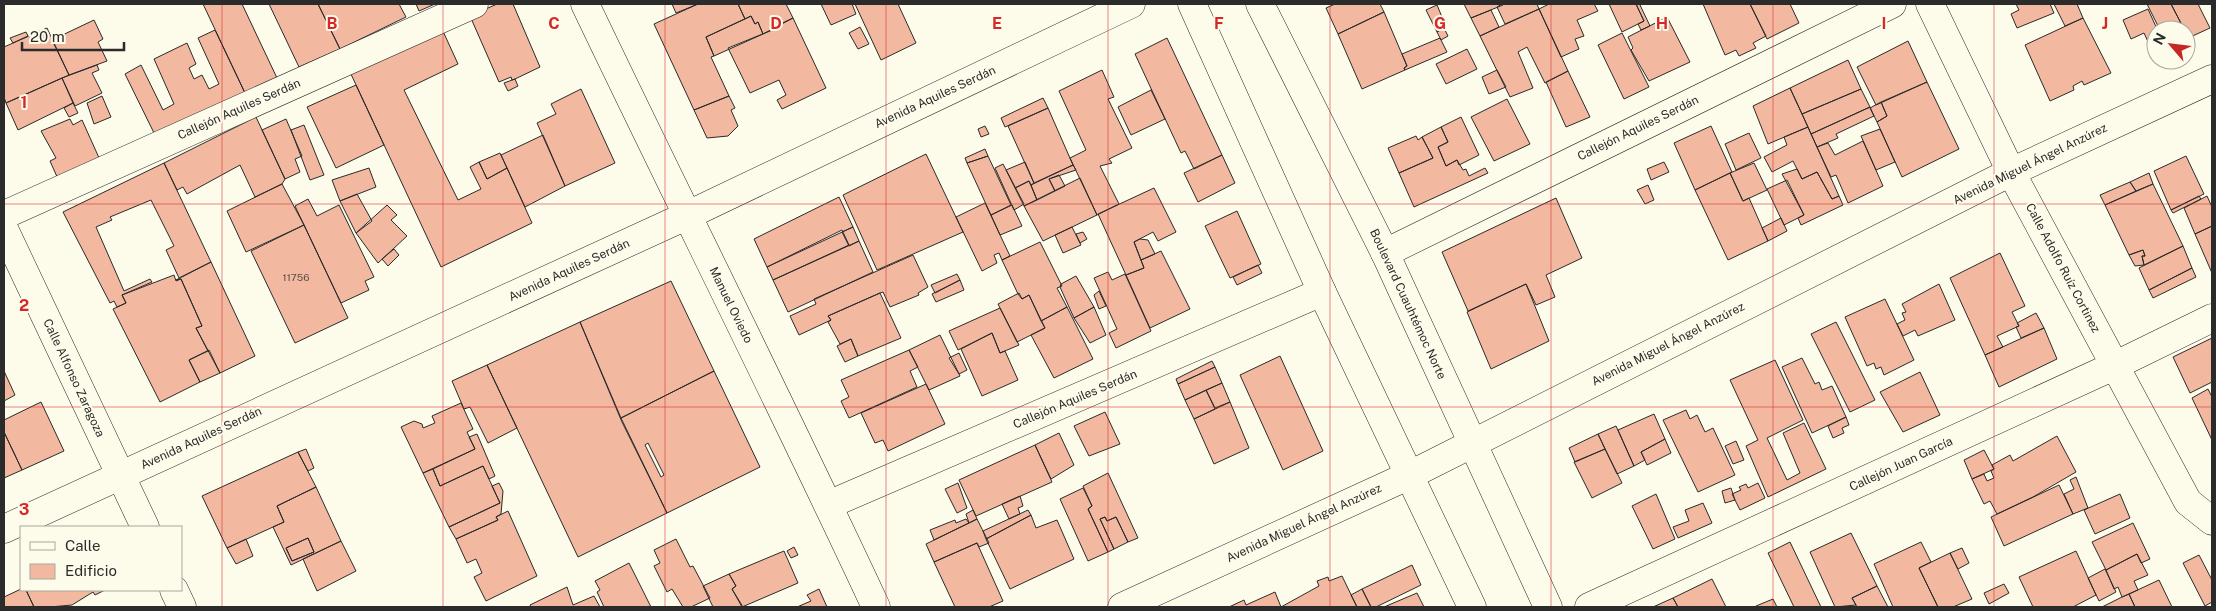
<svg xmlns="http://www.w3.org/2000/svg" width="2216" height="611" font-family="'Public Sans',sans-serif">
	<rect width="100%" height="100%" fill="#fdfbea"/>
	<path fill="#f2b8a0" stroke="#2b2b2b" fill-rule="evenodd" d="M203,4H242L277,78L245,93Z
		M269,4H318L340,49L299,67Z
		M318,4H399L406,17L340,49Z
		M416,4H435L419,11Z
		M497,4H513L540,67L515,79L512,80L511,77L499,82L470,16Z
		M672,4H698L676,13Z
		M698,4H738L745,19L706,37L714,56L711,57L729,96L694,110L654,24Z
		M738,4H786L793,18L763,34L758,22L755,24L751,16L745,19Z
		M821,4H852L856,14L831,25Z
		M855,4H898L916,43L881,60Z
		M1335,4H1380L1384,12L1338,34L1326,8Z
		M1464,4H1502L1503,5L1471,18Z
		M1502,4H1537L1539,9L1505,24L1497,7Z
		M1549,4H1594L1598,11L1577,20L1584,36L1575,39L1579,49L1561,57L1539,9Z
		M1609,4H1636L1644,21L1622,32Z
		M1636,4H1643L1640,5L1650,26L1641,30L1638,24L1644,21Z
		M1703,4H1750L1766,36L1753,43L1756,48L1739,56L1736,50L1725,55Z
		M1750,4H1790L1799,23L1767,39Z
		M2016,4H2050L2054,13L2017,28L2011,14L2019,10Z
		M2054,4H2077L2083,18L2065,26Z
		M2147,4H2171L2184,29L2160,30Z
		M2171,4H2198L2210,28L2186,39V30H2181L2184,29Z
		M1437,5L1442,17L1440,18L1445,27L1437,32L1426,10Z
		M1539,9L1568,71L1545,83L1527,47L1518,52L1533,88L1510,97L1480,36Z
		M2148,9L2157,29L2159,28L2160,30H2156V45L2150,46L2144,33L2131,39L2123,20Z
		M1491,10L1499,27L1480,36L1471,18Z
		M1384,12L1407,66L1404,68L1405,70L1362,89L1338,34Z
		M751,16L755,24L758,22L763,34L714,56L706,37Z
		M1667,17L1690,62L1649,81L1631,50L1633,48L1628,37Z
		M793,18L826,88L782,109L777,100L786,95L779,80L750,93L728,48L775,29L774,27Z
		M2083,18L2111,73L2084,85L2082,81L2073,86L2074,90L2050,101L2025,45Z
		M94,20L103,39L98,42L107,61L69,75L52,40Z
		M860,27L869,44L858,49L849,33Z
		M47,28L69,75L6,103L4,97V47Z
		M1444,28L1448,36L1441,40L1437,32Z
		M442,29L458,64L404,90L458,200L481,189L470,167L479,162L487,179L507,168L532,223L441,267L350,72Z
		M215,30L245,93L155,135L125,74L141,65L163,110L174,104L154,59L187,43L196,64L189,68L194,79L202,75L209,89L219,84L198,38Z
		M26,32L28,36L13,43L10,38Z
		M1622,33L1649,87L1624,99L1598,45Z
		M1167,38L1222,155L1194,169L1185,151L1181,153L1135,54Z
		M1440,38L1447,52L1405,70L1404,68L1407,66L1402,54Z
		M1908,41L1927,82L1876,105L1857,67Z
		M1467,49L1477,69L1446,84L1436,64Z
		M1848,60L1861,89L1802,114L1790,88Z
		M97,65L99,70L92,73L102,93L75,106L62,78Z
		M1102,70L1114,97L1108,99L1132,148L1109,159L1112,163L1100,166L1119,204L1097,215L1070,158L1086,150L1059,91Z
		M1497,70L1506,87L1489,94L1482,77Z
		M1568,71L1590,117L1566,127L1546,82Z
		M62,78L73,103L18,130L6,103Z
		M515,79L518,86L508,91L504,83Z
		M1927,82L1959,149L1902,177L1877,122L1887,116L1881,102Z
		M356,85L384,145L336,168L307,107Z
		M1790,88L1808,127L1768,144L1753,106Z
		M581,89L615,163L565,186L537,123L556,114L551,104Z
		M1861,89L1870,107L1811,134L1802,114Z
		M1151,90L1165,119L1131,135L1118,107Z
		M102,96L111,117L94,124L87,103Z
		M729,96L735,108L731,110L738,126L728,136L707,138L694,110Z
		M1043,98L1048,108L1005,127L1001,118Z
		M1507,99L1530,144L1494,161L1471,117Z
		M1881,102L1887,116L1877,122L1870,108Z
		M73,103L78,113L69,117L64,108Z
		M1870,107L1874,116L1836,134L1838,138L1817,147L1811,134Z
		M1048,108L1073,165L1034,183L1008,126Z
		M256,117L285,179L282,184L255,197L240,165L187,194L183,187L177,190L164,163Z
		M1461,117L1479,155L1459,165L1457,160L1446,166L1438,147L1448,142L1441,127Z
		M70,119L73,125L82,120L100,160L58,179L50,161L56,158L41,131Z
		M286,119L302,156L295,159L300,172L285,179L262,130Z
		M304,125L324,175L310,180L291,130Z
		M985,126L989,134L981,137L978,129Z
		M1711,126L1732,172L1695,190L1674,143Z
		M1441,127L1448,142L1438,147L1446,166L1457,160L1463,170L1466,169L1469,176L1485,168L1488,173L1414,207L1399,173L1433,158L1422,137Z
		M1808,127L1839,196L1832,199L1817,172L1802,179L1793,161L1772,172L1764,157L1787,145L1784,137Z
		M1880,129L1895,162L1876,170L1861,136Z
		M1749,133L1761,158L1736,170L1725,144Z
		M543,135L565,186L525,207L501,155Z
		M1416,136L1418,140L1422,137L1433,158L1399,173L1388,148Z
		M1863,141L1883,186L1848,203L1836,175L1831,177L1817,147L1828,143L1835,155Z
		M985,149L988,156L967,163L965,158Z
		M500,153L507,168L487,179L479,162Z
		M926,154L963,232L877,270L843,195Z
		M1222,155L1235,183L1198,202L1184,173Z
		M988,156L1011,205L991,215L967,163Z
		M2186,156L2204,194L2171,210L2154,171Z
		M1025,162L1034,183L1031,185L1029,181L1015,188L1006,170Z
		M1664,162L1669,172L1651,180L1647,169Z
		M164,163L211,262L179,278L166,250L174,246L151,200L110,217L112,220L96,227L124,291L150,279L152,282L122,295L126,303L117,307L114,301L110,303L63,212Z
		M1754,163L1767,190L1743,201L1730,173Z
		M1003,164L1024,204L1014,210L995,168Z
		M1073,165L1076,170L1049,179L1055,191L1037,200L1031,185Z
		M369,168L376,187L340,201L332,180Z
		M1797,169L1802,179L1817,172L1832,199L1839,196L1843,205L1801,225L1798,218L1804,215L1782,174Z
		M1730,173L1743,201L1749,198L1768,241L1728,260L1695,190Z
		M2149,173L2153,184L2136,191L2130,182Z
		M1059,175L1065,186L1055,191L1049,179Z
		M1080,178L1097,215L1043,241L1024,206Z
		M1787,180L1804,215L1784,225L1767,189Z
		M1029,181L1037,200L1024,206L1015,188Z
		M2130,182L2136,191L2105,205L2100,195Z
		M282,184L304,225L246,252L227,211Z
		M2153,184L2183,246L2144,265L2142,256H2145L2143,250L2129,255L2105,205Z
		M1648,185L1654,200L1645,204L1637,190Z
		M1154,188L1176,232L1158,241L1153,232L1134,242L1144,268L1126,275L1098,214Z
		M357,194L372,221L356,233L340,201Z
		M2199,196L2201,199L2173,213L2171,210Z
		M2207,196L2212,207V226L2195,234L2184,208Z
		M839,197L853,227L767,267L754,239Z
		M1556,198L1582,258L1546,275L1555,297L1536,305L1526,284L1468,311L1442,252Z
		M308,199L317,216L339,205L374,277L365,281L369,290L341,303L295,206Z
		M985,203L1010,256L1002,260L999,253L994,255L997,263L982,271L956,217Z
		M387,205L397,215L391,220L407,236L378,263L356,233Z
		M1012,205L1022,226L1000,235L991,215Z
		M1237,211L1261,264L1230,278L1205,226Z
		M1781,218L1787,231L1768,241L1762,228Z
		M304,225L348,318L295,343L251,251Z
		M2212,226V273L2195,234Z
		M853,227L859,241L849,246L842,232Z
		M1072,227L1081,245L1063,253L1055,235Z
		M842,230L849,245L773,280L767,267Z
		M1083,232L1087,239L1080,243L1076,234Z
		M1140,239L1148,240L1155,254L1141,260L1134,242Z
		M859,241L873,272L788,312L773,280Z
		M1040,242L1062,286L1057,288L1067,307L1041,321L1029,295L1022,299L1018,294L1002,260Z
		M2183,246L2192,268L2149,290L2139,268Z
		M394,249L399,255L388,266L382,259Z
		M2143,250L2145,256H2142L2144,265L2135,266L2129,255Z
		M1161,251L1190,309L1150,328L1126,275L1144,268L1141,260Z
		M2000,253L2025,306L2012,312L2019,326L1997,336L2003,347L1985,355L1950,278Z
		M913,255L928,287L918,293L919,295L890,307L883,292L880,293L828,316L831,320L799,335L790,316L816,304L814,299Z
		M211,262L255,356L220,373L196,328L202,326L181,279L176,280Z
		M1258,265L1262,273L1237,285L1233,277Z
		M2192,268L2196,277L2153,298L2149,290Z
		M1108,272L1112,280L1125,274L1151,331L1116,348L1109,333L1117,329L1094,278Z
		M957,274L960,280L935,293L931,285Z
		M174,275L176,281L181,279L202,326L196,328L208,351L189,360L200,382L160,402L113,309L126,303L122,295Z
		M1076,276L1094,307L1074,318L1060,287L1061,284Z
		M960,280L964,290L936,302L932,294Z
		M671,281L714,371L621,418L580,322Z
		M1526,284L1549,341L1491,369L1467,312Z
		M1939,284L1955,320L1918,336L1915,330L1903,336L1897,324L1905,320L1902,313L1906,312L1902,304Z
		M1099,291L1106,306L1099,309L1094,295Z
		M880,293L901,338L858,356L851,339L840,344L828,322L831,320L828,316Z
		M1019,293L1022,299L1029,295L1045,328L1017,342L998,304Z
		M1885,299L1914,360L1884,375L1881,367L1876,369L1874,363L1867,366L1845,317Z
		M1067,307L1093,359L1054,378L1031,335L1045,328L1041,321Z
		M1094,307L1106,335L1090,343L1074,318Z
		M1000,308L1019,345L1000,353L992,333L958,350L949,331Z
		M2036,313L2044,328L2021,338L2016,327L2019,326L2017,323Z
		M580,322L622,422L667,513L578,557L487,365Z
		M1836,322L1875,400L1850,412L1811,334Z
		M2044,328L2057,359L1999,387L1985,355Z
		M992,333L1000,353L1005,351L1018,380L982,396L961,349Z
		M940,335L960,376L929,390L909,350Z
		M2212,338V382L2190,393L2173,357Z
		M851,339L858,356L845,362L837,346Z
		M209,350L220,373L200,382L189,360Z
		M909,350L918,367L910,371L917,387L849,418L841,401L849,397L841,380Z
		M959,353L967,370L959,374L949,358Z
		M1280,356L1323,451L1283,470L1240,375Z
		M1802,358L1815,384L1819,382L1822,390L1832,386L1846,417L1812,433L1782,367Z
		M1775,360L1803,420L1767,438L1787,480L1800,473L1783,433L1804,423L1826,469L1768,497L1746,446L1758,440L1730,380Z
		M1212,361L1215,367L1178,384L1176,379Z
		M487,365L517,428L488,443L470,407L464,409L452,381Z
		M1215,367L1222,383L1185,400L1178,384Z
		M4,371L15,395L4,401Z
		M714,371L760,467L667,513L621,418ZM648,443L664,475L661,477L645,445Z
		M1920,372L1940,415L1903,432L1880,392Z
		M1222,383L1230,402L1215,408L1206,390Z
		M926,384L945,424L888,451L883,440L875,443L861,413Z
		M2208,389L2212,397V440L2192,398Z
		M1206,390L1215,409L1194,419L1185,400Z
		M41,402L64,451L22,470L4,432V420Z
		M1230,402L1249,448L1214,464L1194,419Z
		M461,403L473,429L467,432L475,449L423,473L401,427L414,421L422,424L423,428L435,423L432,416Z
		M1686,410L1690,419L1697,415L1705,432L1713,428L1735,475L1698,492L1663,420Z
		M1105,412L1120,444L1089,456L1074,426Z
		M1654,414L1665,439L1641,452L1645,460L1634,466L1618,430Z
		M1846,417L1849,425L1842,428L1844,433L1833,438L1828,426Z
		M1616,426L1634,466L1617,474L1598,434Z
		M4,432L22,470L4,478Z
		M1059,433L1074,465L1051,479L1035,445Z
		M477,434L495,476L489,479L483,466L440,486L433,469L475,449L469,437Z
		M1598,434L1605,449L1575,462L1569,448Z
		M2057,436L2076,472L2033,497L1997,514L1990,501L1984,504L1972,479L1984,474L1987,481L1994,478L1991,471L1994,469L1992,465L2010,455L2013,461Z
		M1665,439L1671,453L1647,465L1641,452Z
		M1736,441L1744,460L1733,464L1725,446Z
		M1035,445L1052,482L976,516L959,480Z
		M306,449L314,468L308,471L298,452Z
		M1605,449L1622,483L1592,498L1574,462Z
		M1984,450L1994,469L1972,479L1964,460Z
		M298,452L316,487L277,506L284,522L227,548L202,496Z
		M483,466L500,503L449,527L423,473L433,469L440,486Z
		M1108,473L1138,538L1128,542L1116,517L1107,521L1105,517L1100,519L1114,549L1108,552L1088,509L1092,506L1083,486Z
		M2076,477L2088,508L2073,514L2064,494L2074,489L2070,480Z
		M499,483L503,491L501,514L496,517L498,520L456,539L449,527L500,503L492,486Z
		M958,483L967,508L957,513L945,489Z
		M1758,483L1765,498L1740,510L1732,494L1741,490L1739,487L1746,484L1748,488Z
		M2059,485L2073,514L2004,546L1991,517Z
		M316,487L341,541L291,565L273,527L284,522L277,506ZM308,538L314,552L292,561L286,548Z
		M1083,488L1092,506L1088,509L1108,552L1088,561L1060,499Z
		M1731,488L1735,500L1725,503L1722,491Z
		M1656,494L1675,539L1653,549L1632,506Z
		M2120,494L2130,518L2095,534L2084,510Z
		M1020,496L1023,506L1018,508L1020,514L1009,519L1002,504Z
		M1703,503L1712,523L1678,538L1673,527L1689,521L1685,510Z
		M973,510L977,519L969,523L966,514Z
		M1028,510L1031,515L986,539L983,531Z
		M508,511L537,576L486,601L474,577L482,573L476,559L467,563L456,539L498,520L496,517Z
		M1031,515L1036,528L1057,520L1074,559L1010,589L986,539Z
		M1105,517L1107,521L1116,517L1128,542L1114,549L1100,519Z
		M966,519L969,523L934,540L930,530L955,520L956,523Z
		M977,519L989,543L979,547L977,543L934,562L926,544Z
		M2133,523L2150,559L2141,563L2137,554L2106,570L2092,542Z
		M1851,533L1877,586L1852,598L1856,605L1835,607L1810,552Z
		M308,538L314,552L292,561L286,548Z
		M246,539L253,556L236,564L227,548Z
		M676,539L690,567L693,566L710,598L691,607H683L672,589L667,592L654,566L660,563L654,550Z
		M341,541L356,571L317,591L303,559Z
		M1790,542L1821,607H1794L1768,553Z
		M1921,542L1931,562L1919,568L1938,607H1893L1874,564Z
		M977,543L1003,601L989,607H955L934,562Z
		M794,547L798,555L791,558L787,551Z
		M1962,548L1969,563L1958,569L1950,553Z
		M784,551L798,583L742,607L732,589L736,586L729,574Z
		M2076,551L2096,595L2073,607H2033L2019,577Z
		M1950,553L1972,599L1953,607H1938L1919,568Z
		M2137,554L2148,575L2134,581L2138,590L2122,597L2118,587L2114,589L2106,570Z
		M2199,555L2212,580V602L2205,606L2183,563Z
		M629,563L651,607H604L597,592L600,590L595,581Z
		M1412,565L1421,585L1376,607H1371L1362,589Z
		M2105,569L2116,592L2099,601L2088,578Z
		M729,574L736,586L732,589L743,607H713L703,586Z
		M1342,576L1357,607H1281L1319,586L1317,581L1328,577L1329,581Z
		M1712,579L1726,607H1678L1673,598Z
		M2159,580L2172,607H2135L2129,594Z
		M2004,584L2009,593L1989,604L1984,593Z
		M1877,586L1888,607H1857L1852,598Z
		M567,587L573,605L594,596L600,607H531L530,605Z
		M21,589L26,590L34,607H4V597Z
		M819,589L827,607H797L811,601L807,595Z
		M1362,589L1371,607H1357L1351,595Z
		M26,590H105L95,595L93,592L72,605L50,607H34Z
		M1275,592L1281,607H1229L1244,600L1246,605Z
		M1417,593L1424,607H1384Z
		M2129,594L2135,607H2102L2122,597Z
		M1673,598L1678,607H1653Z
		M1773,599L1777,607H1757L1756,606Z"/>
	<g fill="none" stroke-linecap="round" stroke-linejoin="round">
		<defs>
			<path id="minor" d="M585,4C681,205 782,405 876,607
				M1930,4L2011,172L2188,502L2212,521
				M4,215L474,4
				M1385,253L1892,4
				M828,505L1322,292
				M1122,607L1410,475L2011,172L2212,79
				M1589,607L2116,365L2212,318"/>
			<path id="tertiary" d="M4,229L145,527
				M4,529L686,216L1131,4
				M174,590L182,607"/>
			<path id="primary" d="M1192,4L1322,292L1472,607
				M1260,4L1385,253L1548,607"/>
		</defs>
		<use href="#minor" stroke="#2b2b2b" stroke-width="29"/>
		<use href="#tertiary" stroke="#2b2b2b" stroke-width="29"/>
		<use href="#primary" stroke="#2b2b2b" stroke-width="29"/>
		<use href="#minor" stroke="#fdfbea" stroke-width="28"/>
		<use href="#tertiary" stroke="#fdfbea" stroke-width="28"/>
		<use href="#primary" stroke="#fdfbea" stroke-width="28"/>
	</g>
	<path fill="none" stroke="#d62828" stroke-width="1" stroke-opacity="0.55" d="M222,4V607M443,4V607M665,4V607M886,4V607M1108,4V607M1330,4V607M1551,4V607M1773,4V607M1994,4V607M4,204H2212M4,407H2212"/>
	<g text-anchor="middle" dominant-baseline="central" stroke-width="4" stroke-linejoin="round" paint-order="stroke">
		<g font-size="10" fill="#5d4e48">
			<text x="296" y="277">11756</text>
		</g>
		<g font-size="12" fill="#2b2b2b" stroke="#fdfbea">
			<text transform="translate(935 97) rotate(-25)">Avenida Aquiles Serdán</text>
			<text transform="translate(239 109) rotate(-24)">Callejón Aquiles Serdán</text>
			<text transform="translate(1638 128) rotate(-26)">Callejón Aquiles Serdán</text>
			<text transform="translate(2030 164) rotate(-26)">Avenida Miguel Ángel Anzúrez</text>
			<text transform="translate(2063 268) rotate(62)">Calle Adolfo Ruíz Cortinez</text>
			<text transform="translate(569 270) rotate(-25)">Avenida Aquiles Serdán</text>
			<text transform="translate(1408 304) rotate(65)">Boulevard Cuauhtémoc Norte</text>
			<text transform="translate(731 305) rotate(64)">Manuel Oviedo</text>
			<text transform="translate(1668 344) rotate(-27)">Avenida Miguel Ángel Anzúrez</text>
			<text transform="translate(74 378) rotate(65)">Calle Alfonso Zaragoza</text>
			<text transform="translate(1075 399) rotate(-23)">Callejón Aquiles Serdán</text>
			<text transform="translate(201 438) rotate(-25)">Avenida Aquiles Serdán</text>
			<text transform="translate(1901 464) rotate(-25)">Callejón Juan García</text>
			<text transform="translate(1304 523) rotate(-25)">Avenida Miguel Ángel Anzúrez</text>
		</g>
	</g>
	<g font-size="16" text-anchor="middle" font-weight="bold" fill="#d62828" stroke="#fdfbea" stroke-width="4" stroke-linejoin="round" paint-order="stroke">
		<text x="332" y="29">B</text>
		<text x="554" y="29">C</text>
		<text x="776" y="29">D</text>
		<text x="997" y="29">E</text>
		<text x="1219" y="29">F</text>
		<text x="1440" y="29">G</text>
		<text x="1662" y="29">H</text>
		<text x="1884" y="29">I</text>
		<text x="2105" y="29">J</text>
		<text x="24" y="108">1</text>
		<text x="24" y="311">2</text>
		<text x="24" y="515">3</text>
	</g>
	<rect width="2216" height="611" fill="none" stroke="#2b2b2b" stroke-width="10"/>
	<rect x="20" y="526" width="162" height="65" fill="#fdfbea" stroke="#a9a89e"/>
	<rect x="30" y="542" width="25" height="8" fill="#fdfbea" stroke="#a9a89e"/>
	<text x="65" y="551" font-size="15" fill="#2b2b2b">Calle</text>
	<rect x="30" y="564" width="25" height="15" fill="#f2b8a0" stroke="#a9a89e"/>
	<text x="65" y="576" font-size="15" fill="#2b2b2b">Edificio</text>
	<g transform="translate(2171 45) rotate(298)"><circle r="24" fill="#fdfbea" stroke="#a9a89e"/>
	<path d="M0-4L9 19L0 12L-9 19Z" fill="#c62828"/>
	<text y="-8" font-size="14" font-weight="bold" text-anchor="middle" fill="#2b2b2b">N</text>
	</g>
	<path d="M22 42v8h102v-8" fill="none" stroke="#2b2b2b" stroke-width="2.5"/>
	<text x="30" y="42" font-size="15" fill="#2b2b2b" stroke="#fdfbea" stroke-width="4" paint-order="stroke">20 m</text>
</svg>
